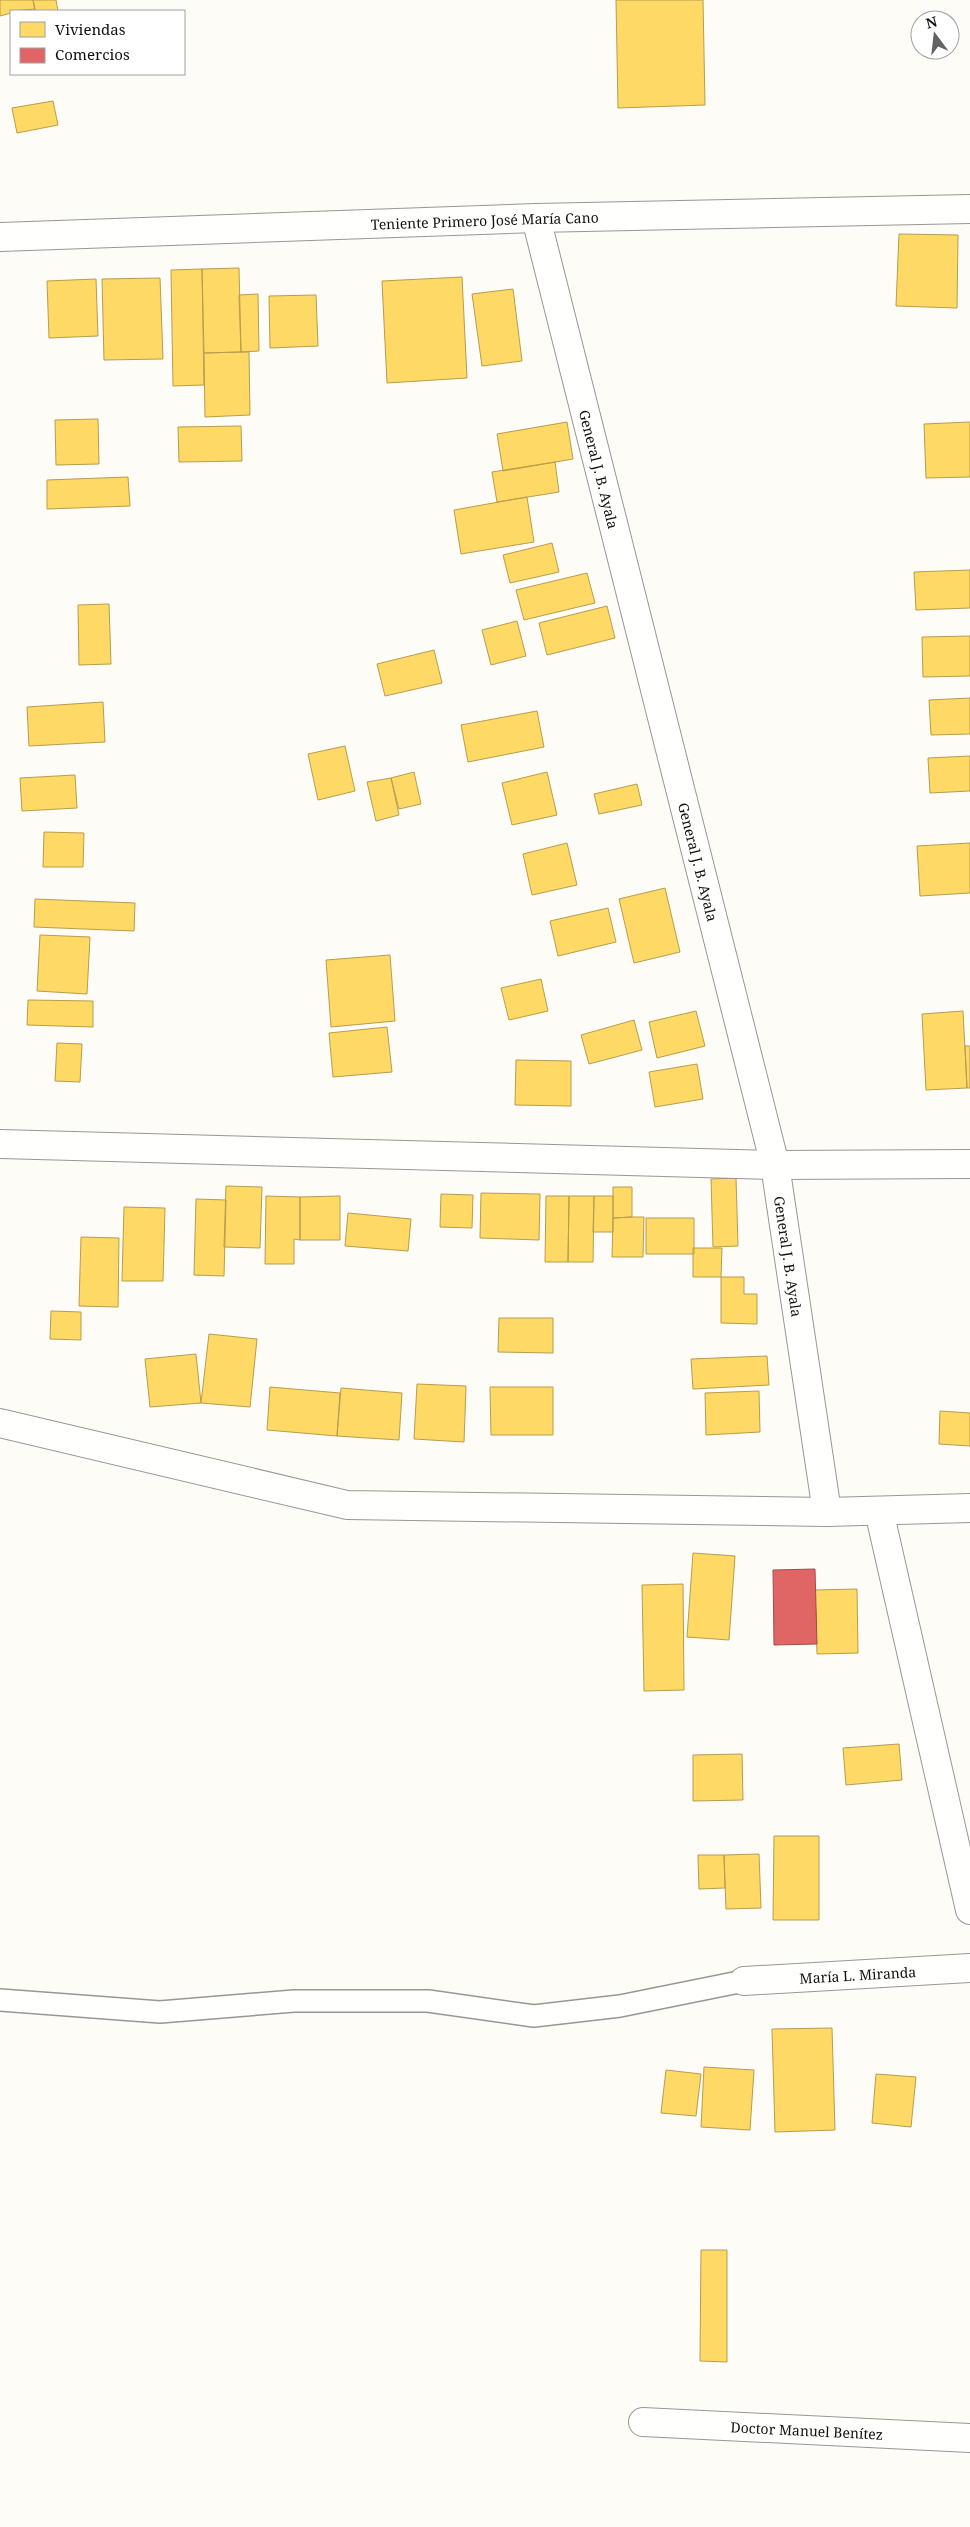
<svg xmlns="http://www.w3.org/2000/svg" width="970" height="2527" font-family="'Noto Serif',serif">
	<rect width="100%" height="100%" fill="#fdfcf7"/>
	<path fill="#ffd966" stroke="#b89d4c" d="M0,0H33L35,9L11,11V13L0,16Z
		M33,0H56L58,11H35Z
		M616,0H703L705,105L618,108Z
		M53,101L58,125L17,133L12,108Z
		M899,234L958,235L957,308L896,306Z
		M239,268L241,352L204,353L202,269Z
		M202,269L204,385L173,386L171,270Z
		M462,277L467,378L387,383L382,281Z
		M160,278L163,359L104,360L102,279Z
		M96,279L98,336L49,338L47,281Z
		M513,289L522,361L482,366L472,294Z
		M258,294L259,351L241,352L239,295Z
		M316,295L318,346L270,348L269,296Z
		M241,352H249L250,415L205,417L204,353Z
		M98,419L99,464L56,465L55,420Z
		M567,422L573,459L503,471L497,434Z
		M970,422V477L926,478L924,424Z
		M241,426L242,461L179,462L178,427Z
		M555,462L559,492L497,502L492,472Z
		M128,477L130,506L47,509V480Z
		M527,497L534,542L461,554L454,510Z
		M552,543L559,572L510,583L503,555Z
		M970,570V608L916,610L914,572Z
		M587,573L595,603L524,620L516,590Z
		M109,604L111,664L79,665L78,605Z
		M607,606L615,638L547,655L539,623Z
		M517,621L526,656L491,665L482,630Z
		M970,636V676L923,677L922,637Z
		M434,650L442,683L385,696L377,664Z
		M970,698V734L931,735L929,700Z
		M103,702L105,742L29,746L27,707Z
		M537,711L544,747L468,762L461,725Z
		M345,746L355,791L318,800L308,754Z
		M970,756V791L930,793L928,758Z
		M414,772L421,804L399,809L391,778Z
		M547,772L557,815L512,825L502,783Z
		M75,775L77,808L22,811L20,778Z
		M391,778L399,815L376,821L367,782Z
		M637,784L642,805L599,814L594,794Z
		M44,832L84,833L83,867H43Z
		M567,843L577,885L532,895L523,854Z
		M970,843V893L920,896L917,846Z
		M665,888L680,952L634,963L619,899Z
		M35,899L135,903L134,931L34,927Z
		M608,908L616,942L558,956L550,921Z
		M40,935L90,937L87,994L37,991Z
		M390,955L395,1021L331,1027L326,960Z
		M541,979L548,1011L509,1020L501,988Z
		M28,1000L93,1001V1027L27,1025Z
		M696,1011L705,1046L657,1058L649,1022Z
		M963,1011L967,1088L926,1090L922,1014Z
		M634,1020L642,1050L589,1064L581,1035Z
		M387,1027L392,1072L333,1077L329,1033Z
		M57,1043L82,1044L80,1082L55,1081Z
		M965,1046H970V1088H967Z
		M516,1060L571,1061V1106L515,1105Z
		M697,1064L703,1099L655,1107L649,1072Z
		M736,1178L738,1246L713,1247L711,1179Z
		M226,1186L262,1187L260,1248L224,1247Z
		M613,1187H632V1217L613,1218Z
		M481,1193L540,1194L539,1240L480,1238Z
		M441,1194L473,1195L472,1228L440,1227Z
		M266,1196L300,1197V1240L294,1239V1264H265Z
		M340,1196V1240H300V1197Z
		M546,1196H569L568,1262H545Z
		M569,1196H594L593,1262H568Z
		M594,1196H613V1232H593Z
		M196,1199L226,1200L224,1276L194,1275Z
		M124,1207L165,1208L163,1281H122Z
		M348,1213L411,1219L408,1251L345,1246Z
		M632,1217H644L643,1257H612L613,1218Z
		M646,1218H694V1254H646Z
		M81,1237L119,1238L118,1307L79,1306Z
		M693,1248H722L721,1277H693Z
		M721,1277H744V1294H757V1324L721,1323Z
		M51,1311L81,1312V1340L50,1339Z
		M499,1318H553V1353L498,1352Z
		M209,1334L257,1339L250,1407L201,1403Z
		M196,1354L201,1403L150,1407L145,1359Z
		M767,1356L769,1385L693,1389L691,1359Z
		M417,1384L466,1386L464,1442L414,1439Z
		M270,1387L340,1393L337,1436L267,1430Z
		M490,1387H553V1435H491Z
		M341,1388L402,1393L399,1440L337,1436Z
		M759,1391L760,1432L706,1435L705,1393Z
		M940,1411L970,1413V1446L939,1444Z
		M693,1553L735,1556L729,1640L687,1637Z
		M683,1584L684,1690L644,1691L642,1585Z
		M857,1589L858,1653L817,1654L815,1590Z
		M899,1744L902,1780L846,1785L843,1748Z
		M742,1754L743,1800L693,1801V1755Z
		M774,1836H819V1920H773Z
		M759,1854L761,1908L726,1909L724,1855Z
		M698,1855H724L725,1888L699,1889Z
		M832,2028L835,2130L775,2132L772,2029Z
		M704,2067L754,2070L750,2130L701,2127Z
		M666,2070L701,2074L696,2116L661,2113Z
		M876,2074L916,2077L911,2127L872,2123Z
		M701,2250H727V2362L700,2361Z"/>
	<path fill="#e06666" stroke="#a24c4c" d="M815,1569L817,1644L774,1645L773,1570Z"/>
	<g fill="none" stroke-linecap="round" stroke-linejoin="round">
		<defs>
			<path id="service" d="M0,2000L160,2012L294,2001H428L534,2016L620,2006L744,1981"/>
			<g id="minor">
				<path id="s1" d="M536,218L775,1165L827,1512"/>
				<path id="s2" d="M0,237L536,218L970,209"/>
				<path d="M0,1144L775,1165L970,1164"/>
				<path d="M0,1423L347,1505L827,1512L970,1508"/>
				<path d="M879,1511L970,1910"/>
				<path id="s3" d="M744,1981L970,1968"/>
				<path id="s4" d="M643,2422L970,2438"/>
			</g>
		</defs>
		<use href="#service" stroke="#979795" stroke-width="24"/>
		<use href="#minor" stroke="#979795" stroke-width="30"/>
		<use href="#service" stroke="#fffffe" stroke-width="21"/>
		<use href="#minor" stroke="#fffffe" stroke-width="28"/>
	</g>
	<g text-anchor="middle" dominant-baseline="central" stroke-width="5" stroke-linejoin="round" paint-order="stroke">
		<g font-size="14" fill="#111" stroke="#fff">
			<text stroke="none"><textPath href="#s2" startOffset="485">Teniente Primero José María Cano</textPath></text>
			<text stroke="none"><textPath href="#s1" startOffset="259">General J. B. Ayala</textPath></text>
			<text stroke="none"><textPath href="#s1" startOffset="664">General J. B. Ayala</textPath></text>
			<text stroke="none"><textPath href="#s1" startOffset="1069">General J. B. Ayala</textPath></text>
			<text stroke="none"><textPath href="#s3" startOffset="114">María L. Miranda</textPath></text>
			<text stroke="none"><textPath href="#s4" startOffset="164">Doctor Manuel Benítez</textPath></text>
		</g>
	</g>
	<rect x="10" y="10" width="175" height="65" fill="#ffffff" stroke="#a0a0a0"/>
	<rect x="20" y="22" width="25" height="15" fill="#ffd966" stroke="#a0a0a0"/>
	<text x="55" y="35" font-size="15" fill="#111111">Viviendas</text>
	<rect x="20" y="48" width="25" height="15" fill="#e06666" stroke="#a0a0a0"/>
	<text x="55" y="60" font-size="15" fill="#111111">Comercios</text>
	<g transform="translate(935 35) rotate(345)"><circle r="24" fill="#ffffff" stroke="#a0a0a0"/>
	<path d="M0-4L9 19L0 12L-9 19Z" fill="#646362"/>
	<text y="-8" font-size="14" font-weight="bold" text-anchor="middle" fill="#111111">N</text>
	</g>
</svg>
